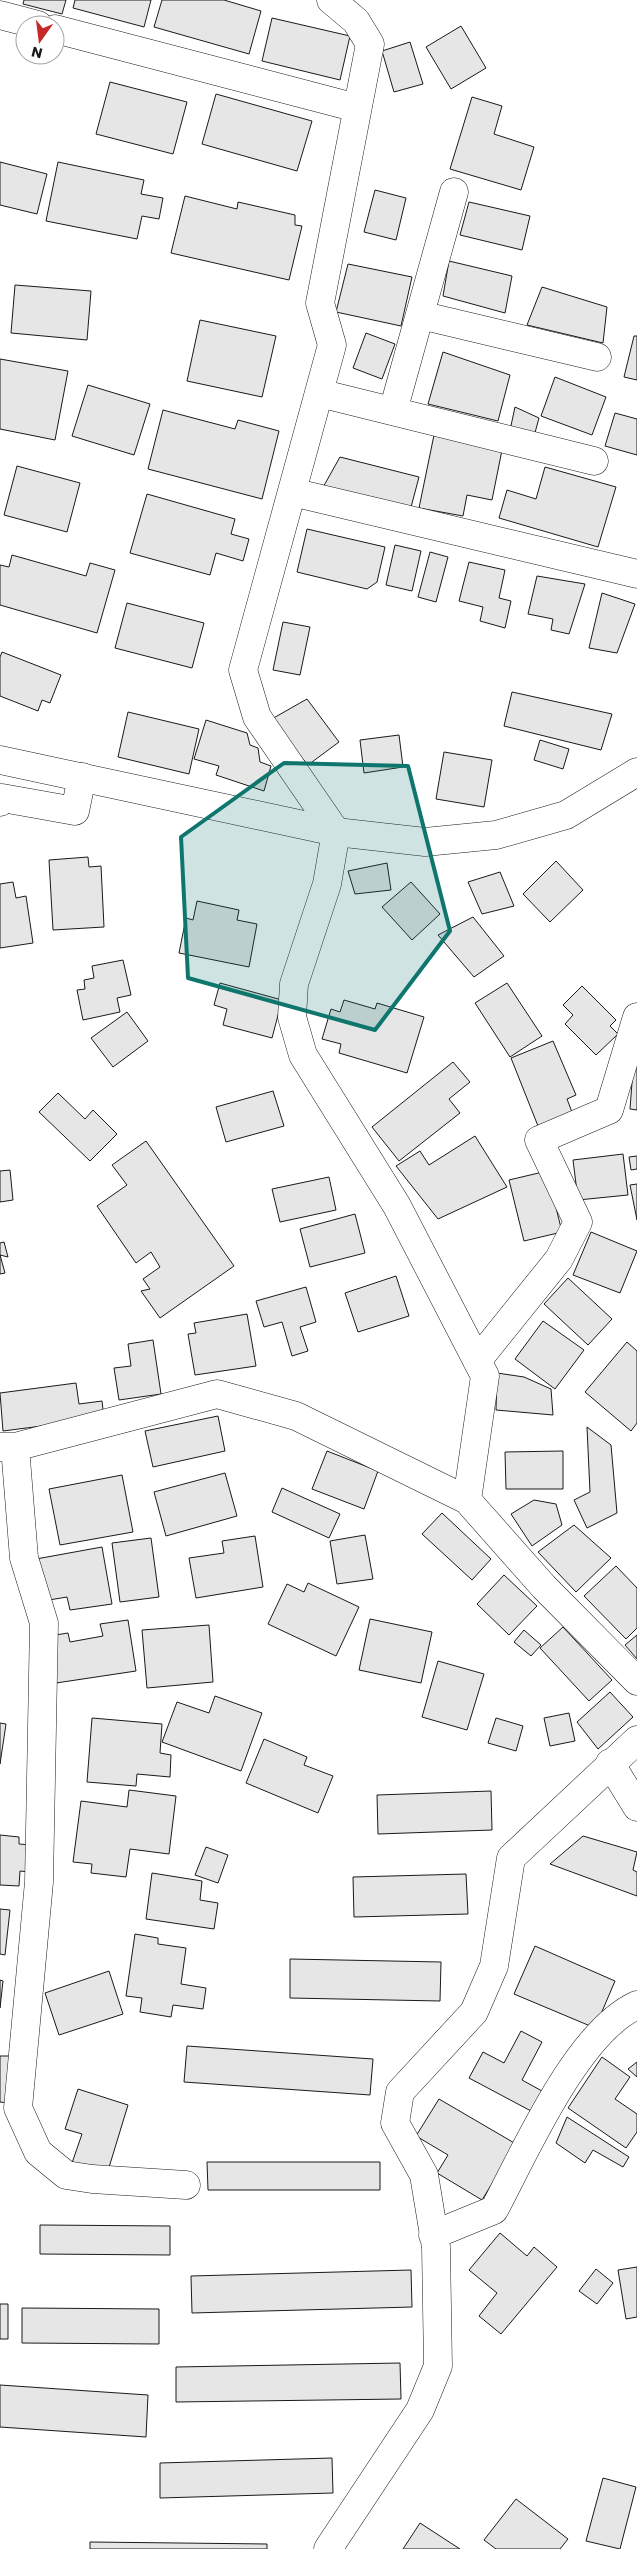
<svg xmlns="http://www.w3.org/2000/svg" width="637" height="2549" font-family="Poppins,sans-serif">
	<rect width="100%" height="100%" fill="#fff"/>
	<path fill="#e6e6e6" stroke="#1a1a1a" d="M24,0H66L62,14L23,4Z
		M75,0H151L144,27L73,8Z
		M162,0H224L261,11L249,54L154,27Z
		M272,18L350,36L340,80L262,61Z
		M461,26L486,68L451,89L426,47Z
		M410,42L423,84L394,92L382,51Z
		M110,82L187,102L173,154L96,134Z
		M216,94L312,121L297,171L202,144Z
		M472,97L502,106L494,134L534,147L521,190L450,169Z
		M0,162L47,174L37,214L0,205Z
		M58,162L144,180L141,194L163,198L159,219L142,216L137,239L46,221Z
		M375,190L406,198L396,240L364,232Z
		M185,196L237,209L238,202L295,215V225L302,226L289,280L171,253Z
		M469,202L530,216L522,250L460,235Z
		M449,261L512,276L505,313L443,296Z
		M348,264L412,277L401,326L336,312Z
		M15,285L91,291L87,340L11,333Z
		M542,287L607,307L603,343L527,325Z
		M200,320L276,336L262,397L187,381Z
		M366,333L395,344L382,379L353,368Z
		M634,336H637V380L624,377Z
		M443,352L510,375L498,421L428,404Z
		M0,359L68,371L55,440L0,429Z
		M555,377L606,397L592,435L541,416Z
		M88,385L150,404L134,455L72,436Z
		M515,407L539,418L533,440L509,435Z
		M163,410L235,429L238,420L279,431L262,499L148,469Z
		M615,413L637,419V455L605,446Z
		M434,435L502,450L492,500L467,495L463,516L419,508Z
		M340,457L419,477L410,511L322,489Z
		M17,466L80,483L67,532L4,515Z
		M545,467L616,487L598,547L499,518L507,490L536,499Z
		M147,494L235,519L231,534L249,539L243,561L216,553L210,575L130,553Z
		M307,529L385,547L377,582L367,589L297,572Z
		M395,545L421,551L412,591L386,585Z
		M430,552L448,557L436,602L418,597Z
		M12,555L86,576L90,563L115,570L97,633L0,605V565L9,567Z
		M469,562L505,570L499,598L511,601L505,628L480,621L483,607L459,601Z
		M537,576L585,584L569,634L551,630L553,619L528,614Z
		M602,593L635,604L617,653L589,648Z
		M127,603L204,623L192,668L115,648Z
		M283,622L310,627L300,675L273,670Z
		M2,652L61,675L50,703L42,700L38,711L0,696V657Z
		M512,692L612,714L601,750L504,726Z
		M307,699L339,742L308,765L270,720Z
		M128,712L199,729L189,774L118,757Z
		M206,720L247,733L250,745L258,748L260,762L271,766L264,791L216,775L219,766L194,759Z
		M399,735L403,767L364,773L360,740Z
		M540,740L569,749L563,769L534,760Z
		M444,752L492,760L484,807L436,799Z
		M88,857L89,867L101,866L104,927L53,930L49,860Z
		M556,861L583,890L550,922L523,894Z
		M387,863L391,890L355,894L348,871Z
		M500,872L514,906L482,914L468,882Z
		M13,882L16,898L26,896L33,943L0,948V884Z
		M411,882L440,914L412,940L382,907Z
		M197,901L239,910L237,920L257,924L249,967L179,953L186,918L193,920Z
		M473,917L504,956L474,977L438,935Z
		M123,960L131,995L117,998L120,1012L83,1020L77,990L85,989L84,980L94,978L92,966Z
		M220,983L282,1000L272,1038L223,1025L227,1009L214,1005Z
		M507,983L542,1036L510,1057L475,1003Z
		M582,986L616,1020L610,1026L618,1034L596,1055L565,1024L573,1015L563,1005Z
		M344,1000L375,1009L377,1003L424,1017L407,1073L339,1053L341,1044L322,1039L331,1009L340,1012Z
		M127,1012L148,1041L113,1067L91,1038Z
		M553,1041L576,1095L567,1099L572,1112L538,1126L511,1058Z
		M453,1062L470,1082L449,1099L460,1113L399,1161L372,1127Z
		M633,1069H637V1110L630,1109Z
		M273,1091L284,1126L226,1142L216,1107Z
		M58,1093L85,1119L93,1110L117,1134L90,1161L39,1112Z
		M475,1136L507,1187L438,1219L396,1166L420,1151L429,1165Z
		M146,1141L234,1266L160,1318L141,1291L150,1289L143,1279L160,1267L151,1252L136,1263L97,1206L127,1185L112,1165Z
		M623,1154L628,1195L578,1200L573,1160Z
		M637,1156V1169L631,1170L629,1157Z
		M10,1170L13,1200L0,1202V1171Z
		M547,1171L562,1232L524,1241L509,1180Z
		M329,1177L336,1210L280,1222L272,1189Z
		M637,1184V1220L630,1185Z
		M355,1214L365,1253L310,1267L300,1229Z
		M591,1232L637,1251L620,1293L573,1275Z
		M4,1242L8,1257L0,1255L5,1273L0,1274V1243Z
		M396,1276L409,1316L358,1332L345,1293Z
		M568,1278L612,1319L588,1345L544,1304Z
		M306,1287L316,1322L300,1327L308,1351L292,1356L282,1322L264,1327L256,1301Z
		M247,1314L256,1366L195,1375L188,1334L196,1333L194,1323Z
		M543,1321L584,1350L555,1389L515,1359Z
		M153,1340L161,1394L119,1400L114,1368L131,1366L128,1344Z
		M627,1342L637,1351V1423L631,1431L585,1392Z
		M497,1373L524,1377L551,1389L553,1415L496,1410Z
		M76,1383L79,1404L102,1401L104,1418L3,1431L0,1393Z
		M218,1416L225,1451L153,1467L145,1431Z
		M587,1427L611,1445L617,1513L587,1528L574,1500L590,1492Z
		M327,1451L378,1471L364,1509L312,1489Z
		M563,1451V1489H506L505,1452Z
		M225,1473L237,1516L166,1536L154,1492Z
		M122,1475L133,1532L60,1545L49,1489Z
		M282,1488L340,1514L329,1538L272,1512Z
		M534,1500L556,1504L562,1525L532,1546L511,1514Z
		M442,1513L491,1559L472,1580L422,1534Z
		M574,1525L611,1558L576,1592L538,1552Z
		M365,1535L373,1579L337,1584L330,1541Z
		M255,1536L263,1587L196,1598L189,1558L224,1553L222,1541Z
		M151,1538L159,1597L120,1602L112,1543Z
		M102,1547L112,1604L70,1610L67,1597L43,1601L36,1559Z
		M616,1566L637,1588V1628L626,1639L584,1596Z
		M504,1575L537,1606L509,1635L477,1604Z
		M308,1583L359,1607L336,1656L268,1624L287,1584L304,1592Z
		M370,1619L432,1632L421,1683L359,1670Z
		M128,1620L136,1671L56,1683L49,1636L68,1633L70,1642L103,1636L100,1624Z
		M209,1625L213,1682L147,1688L142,1630Z
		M563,1627L612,1680L589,1701L540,1648Z
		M524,1630L541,1645L531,1656L514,1642Z
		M637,1635V1659L625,1645Z
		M438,1661L484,1674L467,1730L422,1717Z
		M610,1692L633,1717L598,1749L577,1722Z
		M215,1696L262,1713L241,1771L162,1742L177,1702L209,1713Z
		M569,1713L575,1741L550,1746L544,1718Z
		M92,1718L162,1724L160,1753L171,1755L170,1777L137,1774L136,1786L87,1782Z
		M496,1718L523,1726L516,1751L488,1743Z
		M0,1723L6,1724L0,1764Z
		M264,1739L307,1757L304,1765L333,1776L318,1813L246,1783Z
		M129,1790L176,1796L169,1854L130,1849L126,1877L91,1873L92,1864L73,1862L81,1801L127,1807Z
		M491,1791L492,1830L378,1834L377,1795Z
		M0,1835L19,1837V1844L31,1845L29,1872L20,1871L19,1886L0,1885Z
		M583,1836L637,1852L633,1870L637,1872V1896L550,1864Z
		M206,1847L228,1855L218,1883L195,1875Z
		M152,1873L202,1881L200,1900L218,1903L214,1929L146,1919Z
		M466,1874L468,1914L354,1917L353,1877Z
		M0,1909L10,1910L5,1955L0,1954Z
		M135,1934L158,1938V1944L186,1948L181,1984L206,1988L203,2009L173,2005L171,2017L140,2012L142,1998L126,1996Z
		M535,1946L615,1981L595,2028L514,1994Z
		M290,1959L441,1962L440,2001L290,1998Z
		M109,1971L123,2014L59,2035L45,1993Z
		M0,1980L3,1981L0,2008Z
		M521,2031L542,2042L522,2080L542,2091L531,2111L469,2078L483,2052L504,2063Z
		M187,2046L373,2059L370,2095L184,2082Z
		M0,2056H11L8,2103L0,2102Z
		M602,2057L630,2077L615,2099L637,2114V2132L626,2148L568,2108Z
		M637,2062V2077L628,2069Z
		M78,2089L128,2105L107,2174L72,2163L82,2134L65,2129Z
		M439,2099L516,2144L482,2200L437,2173L448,2155L416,2136Z
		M567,2117L629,2157L623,2167L593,2150L585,2163L556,2143Z
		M207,2162H380V2190H208Z
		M40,2225L170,2226V2255L40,2254Z
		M500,2233L527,2256L534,2247L557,2267L501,2334L479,2316L497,2293L469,2270Z
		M637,2267V2317L626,2319L618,2270Z
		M596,2269L613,2283L597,2304L579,2291Z
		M411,2270L412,2307L192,2313L191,2276Z
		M0,2304H8V2339H0Z
		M22,2308L159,2309V2344L22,2343Z
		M400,2363L401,2399L176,2402V2367Z
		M0,2385L148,2395L146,2437L0,2427Z
		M332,2458L333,2493L160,2498V2463Z
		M603,2478L636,2487L620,2549L586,2541Z
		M516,2499L568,2539L560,2549H496L484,2540Z
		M420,2523L460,2549H403Z
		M90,2542L267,2544V2549H90Z"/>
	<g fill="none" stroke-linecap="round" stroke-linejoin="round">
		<defs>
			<path id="street" d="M331,0L356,21L370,44L320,303L332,345L243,670L257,717L336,832L327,884L294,984L292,1017L303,1055L397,1206L485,1376L467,1500
				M0,15L38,25
				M55,29L357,108
				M420,315L597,357
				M319,393L594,461
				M393,411L454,192
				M292,492L637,574
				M0,802L2,798L75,811L82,777
				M477,1361L559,1259L578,1222L539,1140L609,1110L637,1017
				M0,1447H15L217,1394L296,1416L467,1500L544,1587L637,1681
				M15,1447L24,1558L44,1623L39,1882L18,2108L38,2152L66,2175L92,2179L186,2185
				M610,1763L637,1807
				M433,2235L494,2210C525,2152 577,2032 637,2005
				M328,2549L420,2410L438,2366L436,2247L424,2175L395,2123L400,2092L474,2012L494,1966L511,1858L637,1740"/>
			<path id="secondary" d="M0,760L336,832L425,842L496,835L566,815L637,772"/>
		</defs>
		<use href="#street" stroke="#1a1a1a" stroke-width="29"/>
		<use href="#secondary" stroke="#1a1a1a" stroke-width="29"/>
		<use href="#street" stroke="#fff" stroke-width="28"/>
		<use href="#secondary" stroke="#fff" stroke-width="28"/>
	</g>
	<path fill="#0f766e" fill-opacity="0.2" stroke="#0f766e" stroke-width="4" stroke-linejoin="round" d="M284,763L408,766L450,931L375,1030L188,978L181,837Z"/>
	<g transform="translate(40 40) rotate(194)"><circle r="24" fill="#ffffff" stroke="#a3a3a3"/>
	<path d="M0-4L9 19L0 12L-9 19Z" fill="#c62828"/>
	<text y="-8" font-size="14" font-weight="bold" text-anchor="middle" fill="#1a1a1a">N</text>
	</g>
</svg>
